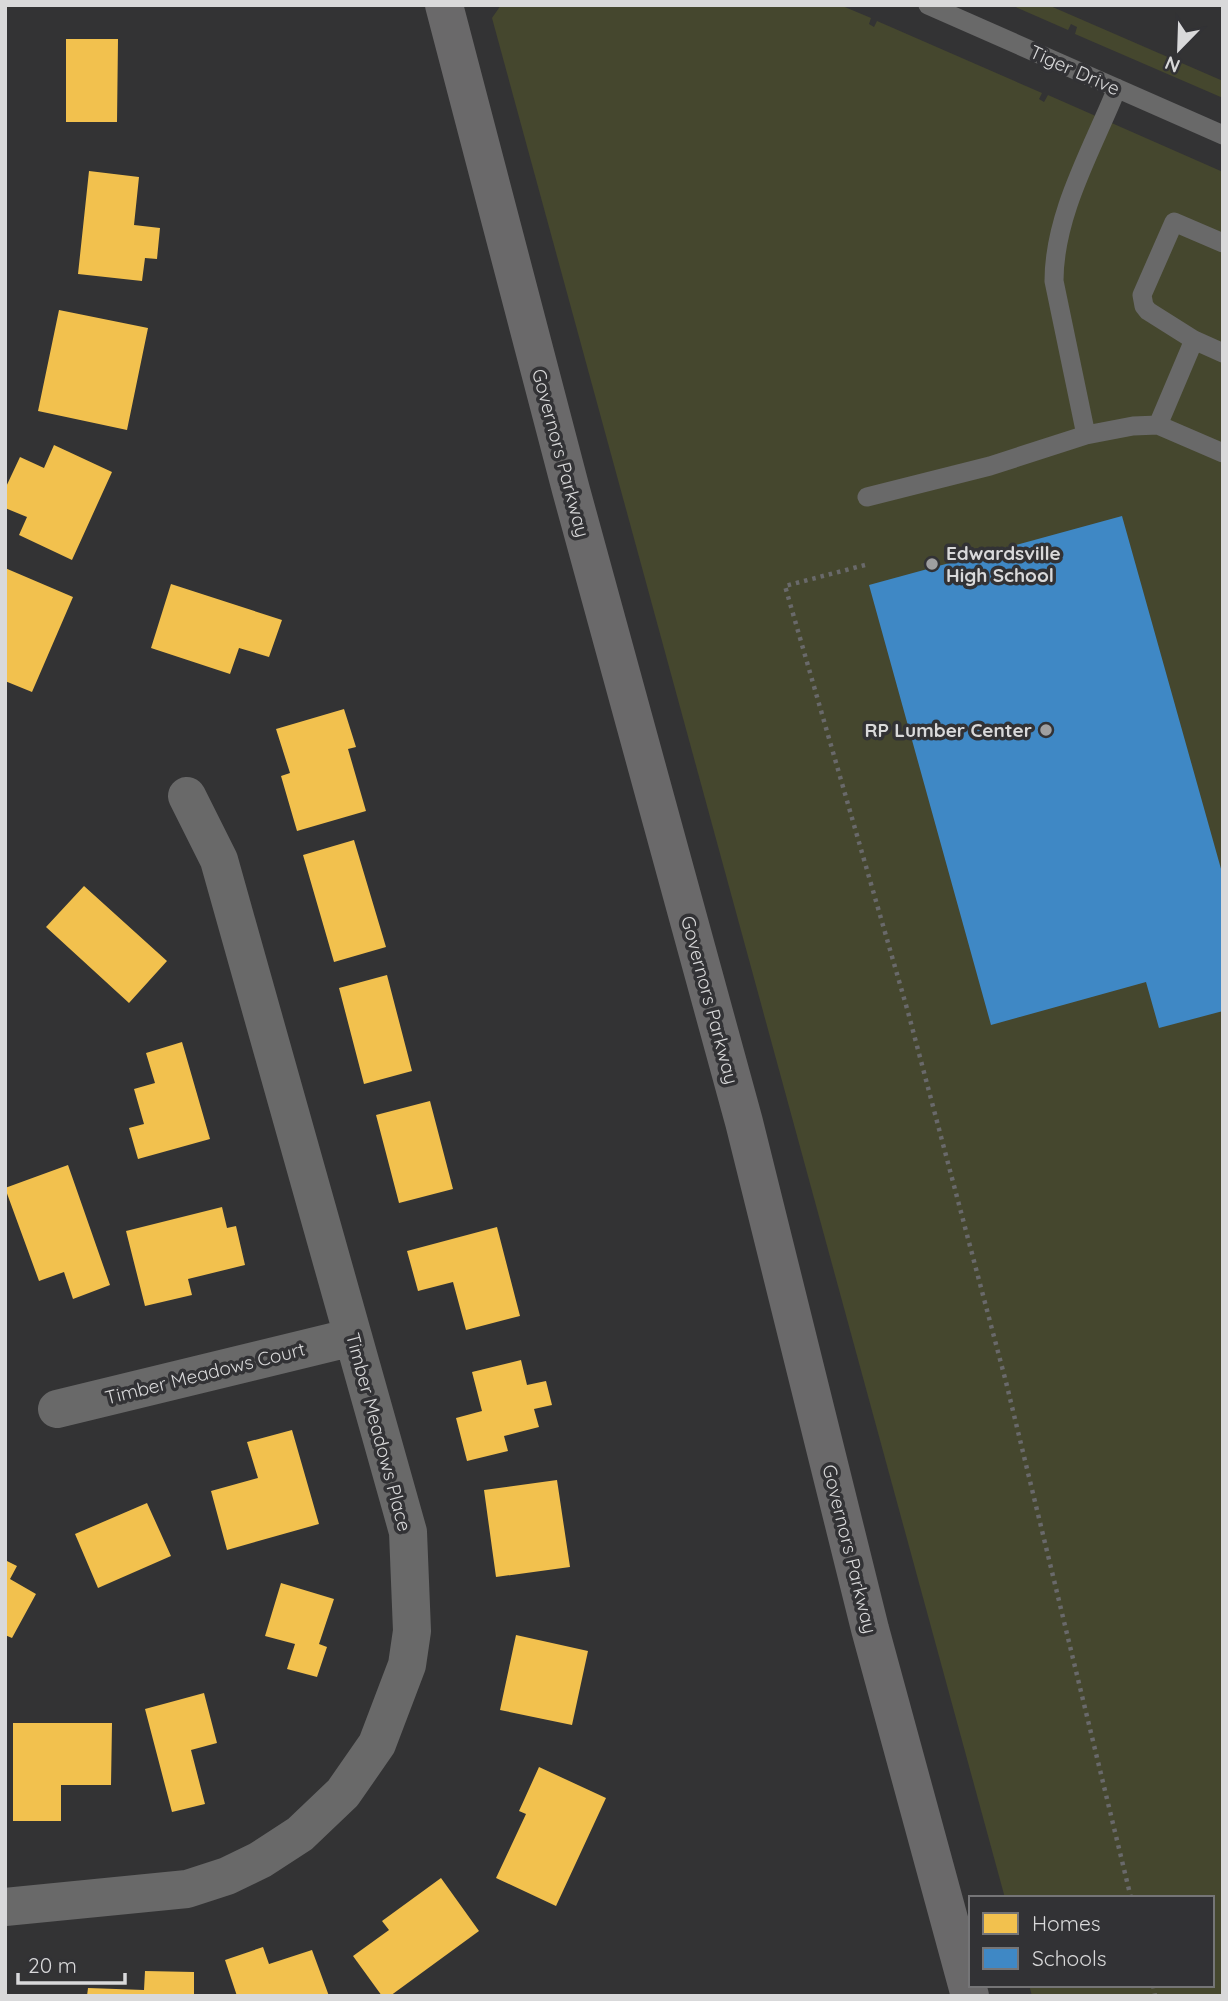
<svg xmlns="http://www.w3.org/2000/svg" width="1228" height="2001" font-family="Quicksand,sans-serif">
	<rect width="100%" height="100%" fill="#333334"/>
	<path fill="#45472e" d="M501,5H840L871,18L869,24L874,27L877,21L1042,93L1039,99L1044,102L1048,95L1223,172V1996H1032L1029,1985H1212V1898H1005L492,18Z
		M1011,5H1048L1223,81V98L1075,34L1077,27L1071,24L1068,30Z"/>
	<path fill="#f2c14e" d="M66,39H118L117,122H66Z
		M89,171L139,177L134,225L160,228L157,259L145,258L142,281L78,274Z
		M59,310L148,328L127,430L38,411Z
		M54,445L112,472L72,560L19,535L27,517L5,508V489L20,457L44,468Z
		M5,568L73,597L32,692L5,681Z
		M171,584L282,620L269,657L239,648L230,674L151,648Z
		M344,709L356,747L348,749L366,811L297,831L281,776L290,773L276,729Z
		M354,840L386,947L334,962L303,855Z
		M84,886L167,961L129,1003L46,927Z
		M387,975L412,1071L364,1084L339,988Z
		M182,1042L210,1139L138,1159L129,1128L144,1124L134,1089L155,1083L146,1053Z
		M430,1101L453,1189L399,1203L376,1115Z
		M68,1165L110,1285L73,1299L64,1272L39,1281L5,1188Z
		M222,1207L227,1228L236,1226L245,1265L188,1279L192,1295L145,1306L126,1231Z
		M497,1227L520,1316L466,1330L453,1282L418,1291L407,1251Z
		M521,1360L527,1385L546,1381L552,1405L534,1409L539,1427L504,1436L508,1451L467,1461L456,1418L482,1411L472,1372Z
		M292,1430L319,1524L227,1550L211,1491L258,1478L247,1442Z
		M557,1480L570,1567L496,1577L484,1490Z
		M147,1503L171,1556L98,1588L75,1534Z
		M5,1560L17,1566L10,1579L36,1594L12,1638L5,1635Z
		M281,1583L334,1599L319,1644L327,1647L317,1677L287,1669L295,1644L265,1636Z
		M516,1635L588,1651L572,1725L500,1710Z
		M204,1693L217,1743L191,1750L205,1804L172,1812L145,1709Z
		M13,1723H112L111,1785H61V1821H13Z
		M539,1767L606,1798L556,1906L496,1878L526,1814L519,1811Z
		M441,1878L479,1931L390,1996H382L353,1956L389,1930L382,1921Z
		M263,1947L269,1964L312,1950L329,1996H237L225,1960Z
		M145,1971L194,1972V1996H87L88,1988L144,1990Z"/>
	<path fill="#3f88c5" d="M1122,516L1223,876V1011L1159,1028L1146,982L991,1025L869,585Z"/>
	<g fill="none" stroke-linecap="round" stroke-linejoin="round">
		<path stroke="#69696a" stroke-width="4.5" stroke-dasharray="3.5 5" stroke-linecap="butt" d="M865,565L785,586L908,1012L1006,1382L1131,1898
			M1153,1985L1155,1996"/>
		<path stroke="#696969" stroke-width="19" d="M928,5L1223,135
			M1223,243L1174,222L1142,295L1144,306L1148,311L1194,340L1223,353
			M1158,425L1194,340
			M1086,435L1054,281C1054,214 1092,150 1117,88
			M867,497L990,466L1086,435L1133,426L1158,425L1223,453"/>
		<path stroke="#696969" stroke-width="38" d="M57,1409L353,1337
			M5,1907L187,1889L227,1876L260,1860L300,1834L343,1793L377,1744L407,1665L412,1631L408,1532L219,860L187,796"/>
		<path stroke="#6a696a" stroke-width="38" d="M444,5L571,490L744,1122L870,1629L970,1996"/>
	</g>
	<g fill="#9f9fa0" stroke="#323235" stroke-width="2.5">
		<circle cx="932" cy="564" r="7"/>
		<circle cx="1046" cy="730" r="7"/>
	</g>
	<g text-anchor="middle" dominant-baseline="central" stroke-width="7" stroke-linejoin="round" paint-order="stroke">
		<g font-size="19" fill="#d9d9da" stroke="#323235">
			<text transform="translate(1075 70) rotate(24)">Tiger Drive</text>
			<text transform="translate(561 453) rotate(75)">Governors Parkway</text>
			<text transform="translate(710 1000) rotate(75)">Governors Parkway</text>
			<text transform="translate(205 1373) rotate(-14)">Timber Meadows Court</text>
			<text transform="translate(379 1432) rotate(75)">Timber Meadows Place</text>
			<text transform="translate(850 1549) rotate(76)">Governors Parkway</text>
		</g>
		<g font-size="19" font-weight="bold" fill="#d9d9da" stroke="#323235" text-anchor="start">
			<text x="946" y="553">Edwardsville<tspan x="946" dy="22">High School</tspan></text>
			<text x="1032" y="730" text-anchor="end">RP Lumber Center</text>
		</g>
	</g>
	<rect width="1228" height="2001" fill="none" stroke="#d9d9da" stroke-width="14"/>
	<rect x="969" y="1896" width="245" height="91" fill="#323235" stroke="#757577" stroke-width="2"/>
	<rect x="983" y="1913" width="35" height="21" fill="#f2c14e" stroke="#757577" stroke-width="2"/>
	<text x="1032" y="1931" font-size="21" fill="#d9d9da">Homes</text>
	<rect x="983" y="1948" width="35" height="21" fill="#3f88c5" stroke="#757577" stroke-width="2"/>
	<text x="1032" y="1966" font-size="21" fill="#d9d9da">Schools</text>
	<g transform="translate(1179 49) rotate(203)" stroke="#323235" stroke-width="5" paint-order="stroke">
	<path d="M0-5L12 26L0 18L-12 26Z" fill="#d9d9da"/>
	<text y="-10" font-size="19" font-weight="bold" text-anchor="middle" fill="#d9d9da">N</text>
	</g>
	<path d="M18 1973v10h107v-10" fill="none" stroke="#d9d9da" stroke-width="3.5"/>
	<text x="28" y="1973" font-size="21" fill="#d9d9da" stroke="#323235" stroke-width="5" paint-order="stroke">20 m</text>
</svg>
